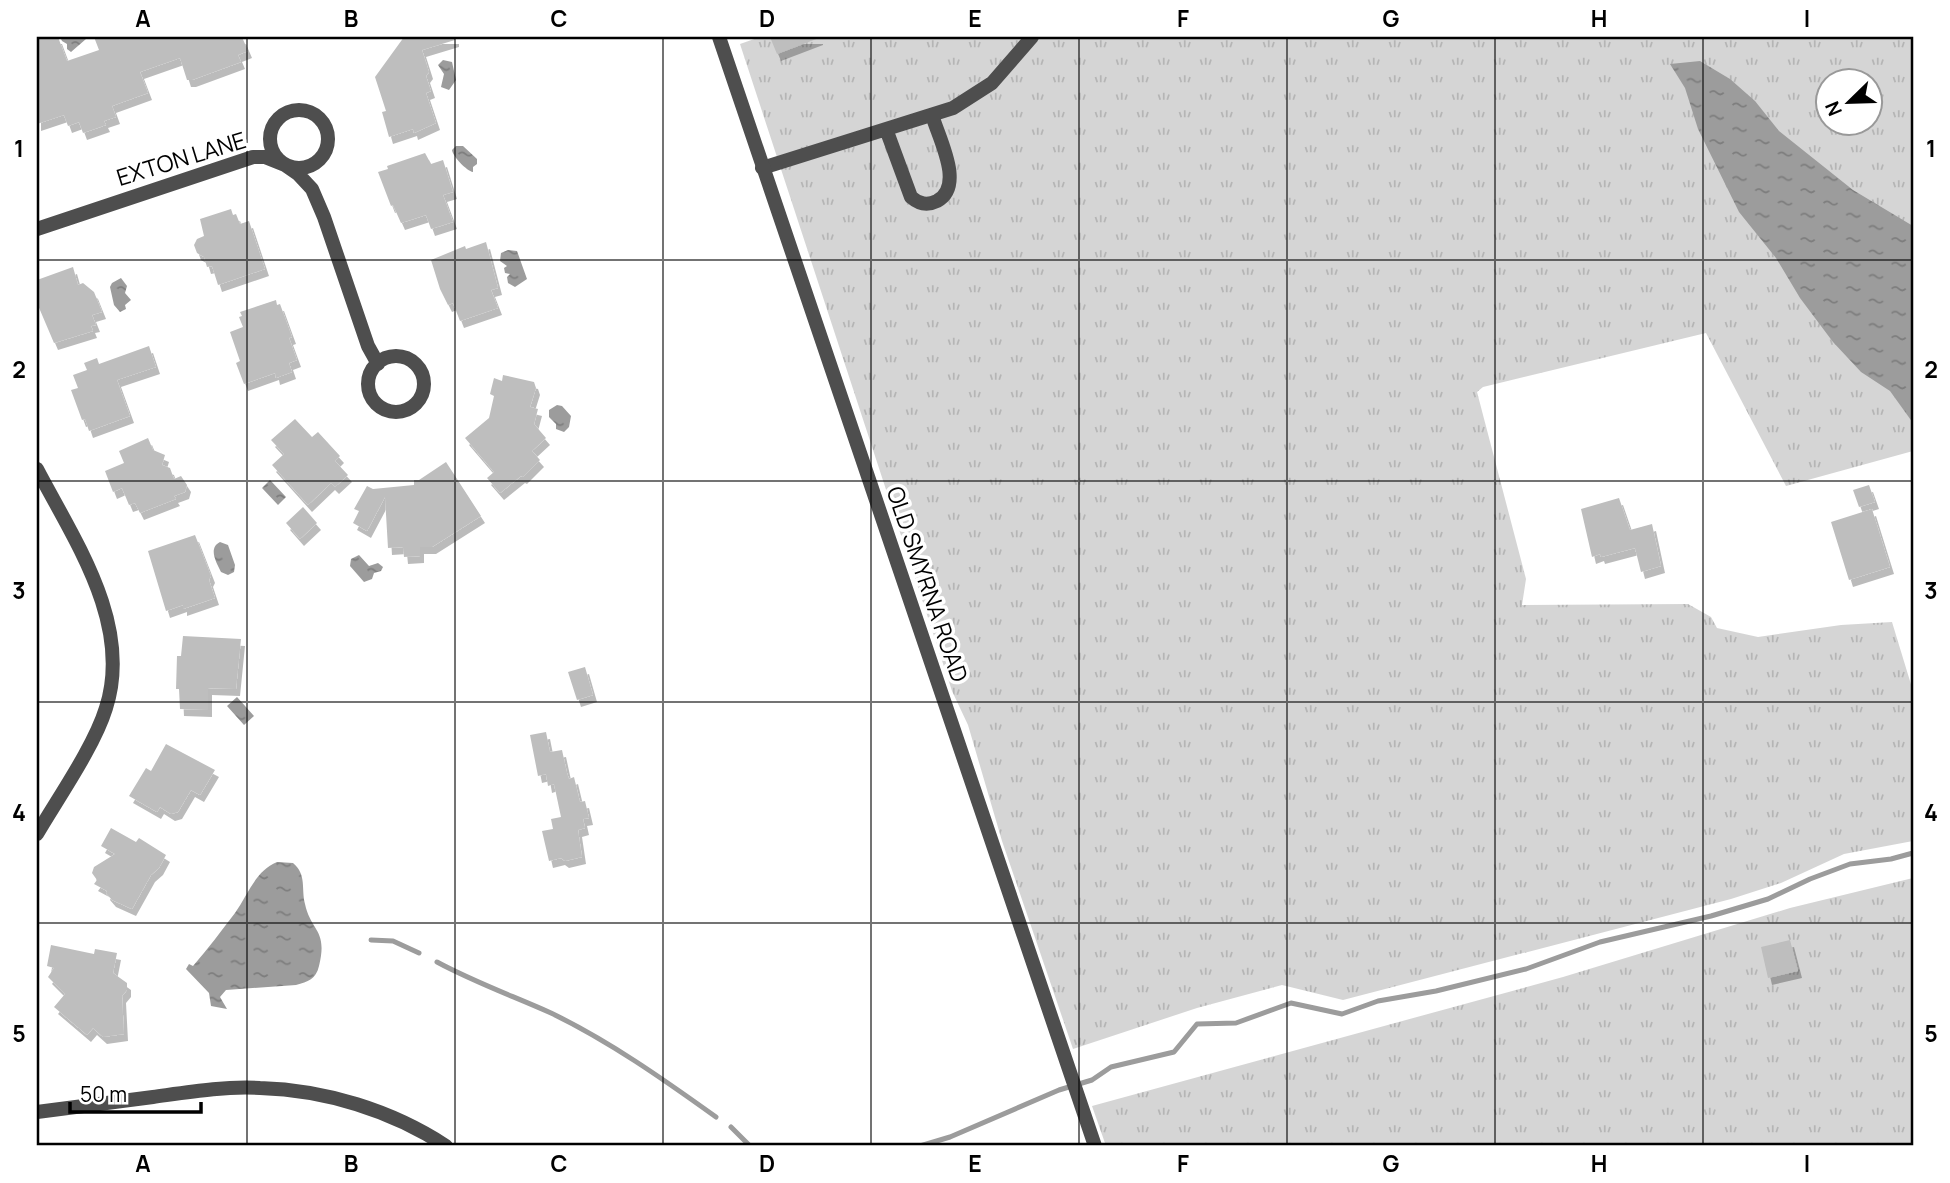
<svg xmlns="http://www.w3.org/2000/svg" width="1950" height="1183" font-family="Manrope,sans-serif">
	<defs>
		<pattern id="grass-tufts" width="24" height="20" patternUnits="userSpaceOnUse" patternTransform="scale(1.75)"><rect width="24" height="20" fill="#d5d5d5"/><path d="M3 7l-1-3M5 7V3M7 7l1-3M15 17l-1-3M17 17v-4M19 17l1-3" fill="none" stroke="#b5b5b5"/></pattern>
		<pattern id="water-ripples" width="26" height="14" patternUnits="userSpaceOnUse" patternTransform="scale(1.75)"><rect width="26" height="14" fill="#9c9c9c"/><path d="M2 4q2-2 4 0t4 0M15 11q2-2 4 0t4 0" fill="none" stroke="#7d7d7d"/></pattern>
		<filter id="shadow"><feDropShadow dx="4" dy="7" stdDeviation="0" flood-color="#0004"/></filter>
	</defs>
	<rect width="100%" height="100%" fill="#fff"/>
	<path fill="url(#grass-tufts)" fill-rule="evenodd" d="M760,37H1913V451L1786,486L1706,333L1483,387L1477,392L1526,579L1522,605L1688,604L1711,617L1717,628L1758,637L1841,625L1892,622L1913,691V841L1844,854L1781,883L1731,899L1343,1000L1282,985L1197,1008L1073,1049L1002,841L968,725L952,691L740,44ZM1828,80H1870V122H1828Z
		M1913,878V1146H1106L1092,1106L1563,977L1790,908Z"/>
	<path fill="url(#water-ripples)" d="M60,37H86V39L71,52L67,49V44L62,41Z
		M443,60L452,62L456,80L449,90L441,87L444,74L438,65Z
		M1700,61L1730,79L1755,101L1779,131L1853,190L1913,226V423L1890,391L1861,372L1833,342L1800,298L1776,258L1739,212L1698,129L1685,88L1670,64Z
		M456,146H463L477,159V164L473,167V172C467,171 453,157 452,150Z
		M508,250L517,251L527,279L515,287L508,283L507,277L510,274L505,273L504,268L507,266L500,261L501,253Z
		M121,278L127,286L125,293L131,300L125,305L126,309L120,312L114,305L110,287L112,283Z
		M557,405L562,406L571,416L569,427L564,432L556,429V424L549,417V410Z
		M270,480L286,497L278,505L262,488Z
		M220,542L228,545L235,565L234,572L228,575L221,572C216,562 208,548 220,542Z
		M359,555L369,566L378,563L383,567L381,571L374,573L372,579L364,582L350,566L351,559Z
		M237,697L254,716L244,725L227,706Z
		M277,862L293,863C307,875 301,888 305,904C311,932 328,929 319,966C316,979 308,982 296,985L226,990L220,997L227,1009L211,1006L209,993L186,969L189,964L193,966C208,949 221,931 235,913C248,895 255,871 277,862Z"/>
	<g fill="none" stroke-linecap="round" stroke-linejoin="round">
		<path stroke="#9c9c9c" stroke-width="5" d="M371,940L393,941L419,953
			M437,962C474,982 513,996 551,1013C609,1041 663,1079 716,1117
			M731,1127L750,1146
			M920,1146L950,1137L1059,1090L1092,1080L1111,1067L1174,1052L1197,1024L1236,1023L1291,1003L1342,1014L1378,1001L1436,991L1526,969L1600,942L1711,916L1768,899L1810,879L1850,864L1891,859L1913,853"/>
	</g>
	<path fill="#bebebe" filter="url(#shadow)" d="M37,37H58L67,61L99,50L94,37H242L248,51L238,55L241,62L192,80H187L180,58L140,72L148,93L112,106L116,117L104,121L106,125L83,133L79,122L68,126L64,115L37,124Z
		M404,37H455V40L422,50L429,72L426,76L431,91L426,93L436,123L414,133L413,129L389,137L382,112L386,111L375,77Z
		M770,37H819V38L777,54Z
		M425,153L431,164L443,160L453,192L443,195L453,222L431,229L426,215L401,223L393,205L391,206L378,172L388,169L387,166Z
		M231,209L233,215L236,214L240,224L249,221L265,269L218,285L212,266L207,267L204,257L197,253L194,245L197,239L204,236L200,219Z
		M486,242L498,288L491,290L498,308L460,321L453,303L448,305L440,289L431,260L465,246L466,249Z
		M73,267L78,285L83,283L94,292L102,312L92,315L96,325L91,326L93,331L54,343L37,303V280Z
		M276,300L277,305L280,304L292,337L289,338L297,360L289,363L292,372L276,378L275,373L244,384L236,363L240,361L230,332L243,327L239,317L242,316L240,312Z
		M149,346L156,367L117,380L130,416L89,431L85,419L82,420L71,390L78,388L73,375L87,370L84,363L97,358L99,364Z
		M503,375L534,382L536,388L530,407L538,409L534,424L546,438L532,451L540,460L523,477L521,476L500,493L487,478L494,472L465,438L489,418L494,396L490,394L494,378L502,381Z
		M295,419L312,437L318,432L340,456L335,461L348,475L335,487L331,483L308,505L272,465L284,454L271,440Z
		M148,438L153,450L165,455L162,465L170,468L174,479L181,476L187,485L185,492L174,496L176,499L140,513L135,503L129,505L122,488L113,492L105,471L124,463L119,451Z
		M446,462L481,516L432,547H420V556L404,557L403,547L388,548L385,497L367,531L353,523L359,511L354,509L367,486L373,489L414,485V480H419Z
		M1869,485L1875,502L1859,507L1853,490Z
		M1619,498L1630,530L1652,524L1661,566L1641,572L1635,548L1601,557L1600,554L1592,557L1581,509Z
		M303,507L317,523L300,539L286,523Z
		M1872,509L1890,567L1849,580L1831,522Z
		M195,535L211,576L209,580L215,598L183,609V605L166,611L148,551Z
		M183,636L241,639L236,689L208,688V710L180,709L179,689H176L177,656H181Z
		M585,667L593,695L577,700L568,672Z
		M546,732L550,752L562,750L567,773L569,779L574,777L580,802L585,801L589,818L583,819L585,828L578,830L582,857L565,861L561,858L549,861L542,831L553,829L551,819L561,817L554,784L548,786L546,774L538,776L530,735Z
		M166,744L215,770L200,795L191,790L178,812L171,814L160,807L157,812L129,796L146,768L151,771Z
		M111,828L136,842L139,838L166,855L159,868L151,875L132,909L112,900L106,893L107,891L94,884L97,880L92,873L94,867L115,854L101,846Z
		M1790,940L1798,971L1768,978L1761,947Z
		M51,945L94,954L95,949L117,953L113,973L127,983V990L122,996L124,1034L103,1037L93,1028L87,1035L54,1007L65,994L48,977L54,968L47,966Z"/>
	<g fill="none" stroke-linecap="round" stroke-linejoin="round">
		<path stroke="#4e4e4e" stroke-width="14" d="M270 139a29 29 0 1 1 58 0a29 29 0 1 1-58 0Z
			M886,129L911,197C919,204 927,206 937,201C965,186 939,139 932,115
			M762,168L953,108L992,83L1032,37
			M37,229L253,157H265L285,165L298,174L312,189L324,217L368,346L378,364
			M368 384a28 28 0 1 1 56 0a28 28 0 1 1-56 0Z
			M37,469C74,540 133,624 106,708C94,747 58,798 37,834"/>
		<path stroke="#4e4e4e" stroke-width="14" d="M719,37L1095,1146
			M37,1112C76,1107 115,1102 153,1097C189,1092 224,1086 260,1088C325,1090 391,1110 446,1146"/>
	</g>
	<path fill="none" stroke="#000" stroke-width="2" stroke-opacity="0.55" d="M247,37V1146M455,37V1146M663,37V1146M871,37V1146M1079,37V1146M1287,37V1146M1495,37V1146M1703,37V1146M37,260H1913M37,481H1913M37,702H1913M37,923H1913"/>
	<g text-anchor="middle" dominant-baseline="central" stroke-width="7" stroke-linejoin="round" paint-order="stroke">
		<g font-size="23" fill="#000" stroke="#fff">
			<text transform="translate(181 158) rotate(-17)">EXTON LANE</text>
			<text transform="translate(928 584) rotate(71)">OLD SMYRNA ROAD</text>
		</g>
	</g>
	<rect width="1950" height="1183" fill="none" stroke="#ffffff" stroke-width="77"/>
	<g transform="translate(1849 102) rotate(247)"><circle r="33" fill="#ffffff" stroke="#999999" stroke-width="2"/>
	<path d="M0-5L12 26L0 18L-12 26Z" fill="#000000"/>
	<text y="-10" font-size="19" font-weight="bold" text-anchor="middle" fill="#000000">N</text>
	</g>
	<path d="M70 1102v10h131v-10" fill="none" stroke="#000000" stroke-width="3.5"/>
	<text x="80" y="1102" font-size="21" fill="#000000" stroke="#ffffff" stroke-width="5" paint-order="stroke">50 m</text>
	<rect x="38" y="38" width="1874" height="1106" fill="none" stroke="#000" stroke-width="2.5"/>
	<g font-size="23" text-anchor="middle" font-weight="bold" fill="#000">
		<text x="143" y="27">A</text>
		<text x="351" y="27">B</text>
		<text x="559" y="27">C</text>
		<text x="767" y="27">D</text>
		<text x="975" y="27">E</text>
		<text x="1183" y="27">F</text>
		<text x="1391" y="27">G</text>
		<text x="1599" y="27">H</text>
		<text x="1807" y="27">I</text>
		<text x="19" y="157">1</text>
		<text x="1931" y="157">1</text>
		<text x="19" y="378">2</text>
		<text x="1931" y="378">2</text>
		<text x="19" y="599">3</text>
		<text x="1931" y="599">3</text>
		<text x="19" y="821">4</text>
		<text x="1931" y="821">4</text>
		<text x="19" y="1042">5</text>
		<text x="1931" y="1042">5</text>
		<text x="143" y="1172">A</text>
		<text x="351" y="1172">B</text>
		<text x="559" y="1172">C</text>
		<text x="767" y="1172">D</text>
		<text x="975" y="1172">E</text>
		<text x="1183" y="1172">F</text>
		<text x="1391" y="1172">G</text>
		<text x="1599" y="1172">H</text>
		<text x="1807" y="1172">I</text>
	</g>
</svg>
